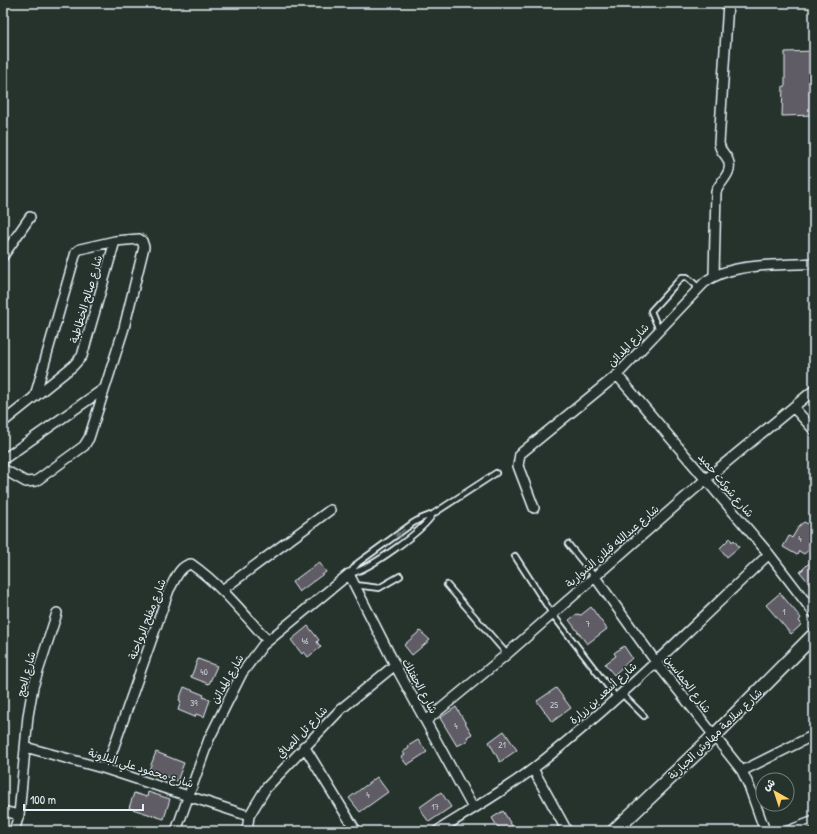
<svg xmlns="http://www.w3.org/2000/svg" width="817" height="834" font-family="'Patrick Hand','Playpen Sans Arabic',sans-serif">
	<rect width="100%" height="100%" fill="#26332d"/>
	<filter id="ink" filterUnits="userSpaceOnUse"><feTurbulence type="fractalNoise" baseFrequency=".025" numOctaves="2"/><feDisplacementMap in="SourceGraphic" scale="8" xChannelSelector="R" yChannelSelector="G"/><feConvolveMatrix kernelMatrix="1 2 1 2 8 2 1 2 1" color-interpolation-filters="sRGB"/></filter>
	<g filter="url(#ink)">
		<path fill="#615c65" stroke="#e8f1f8" d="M814,51V115L782,116L783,86H785V52Z
			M804,522L814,527V541L810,549L804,554L799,551L797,555L783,547L789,536L792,538L799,526Z
			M730,538L732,542L734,540L739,547L727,557L720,548Z
			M814,558V589L800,572Z
			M319,562L326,572L299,592L292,582Z
			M780,593L801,618L799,621L801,623L800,626L791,634L766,605Z
			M591,607L607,629L587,644L569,620L577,614L581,615Z
			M308,626L319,640L317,642L321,647L308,657L304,652L302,654L291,640Z
			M420,631L430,640L412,655L404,645Z
			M624,646L632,658L614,675L605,664L616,656L614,653Z
			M198,659L217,666L209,684L191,677Z
			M184,687L204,695L203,697L210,700L204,717L196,714L195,717L178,710L181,701L179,700Z
			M556,688L571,708L552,722L537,701Z
			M456,707L472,734L467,737L468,739L465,742L457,746L440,718Z
			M504,731L517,750L500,762L489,742Z
			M418,740L427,752L407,765L401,757L405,755L403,752L409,748L408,746Z
			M156,752L184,763L177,781L149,770Z
			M377,777L388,792L360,812L349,798Z
			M148,792L170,799L164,819L129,808L134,793L147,797Z
			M441,792L451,807L429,822L421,811H422L420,807Z
			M503,811L515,831H500L492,818Z"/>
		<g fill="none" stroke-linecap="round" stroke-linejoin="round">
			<defs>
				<path id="lane" d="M659,330L651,311L682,277H687L699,288
					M568,544L595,577
					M515,556L553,615L616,697
					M349,574L358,563L413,523L420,519L433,514L496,473
					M349,574C369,570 423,531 433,514
					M355,585L379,588L400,576
					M447,585L507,654
					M621,693L644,716"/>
				<path id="street" d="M3,256L30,217
					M714,275L716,192C719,182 734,173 728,160C725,153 720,152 719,143L728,3
					M617,375L769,554L814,613
					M793,407L814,430
					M3,422L73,366L82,356L115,241
					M5,458L105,388
					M3,469L26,482L36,481L84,446L89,438L124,328L144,247L142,241L139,239L115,241L80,249L76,252L35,396
					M534,508L518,466L520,454L617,375L704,283C729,262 781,266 814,263
					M595,577L656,662L742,771L749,786L765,831
					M222,590L330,510
					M426,721L507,654L706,479L814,390
					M304,746L356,831
					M25,747L106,769L249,816
					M106,769L169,590C175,580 179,566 191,564C221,585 244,614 268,641
					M533,769L567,831
					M742,771L814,735
					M3,811L19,815
					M14,831L19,815L28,716L33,687L57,613
					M176,831L209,739L242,673L263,645L349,574L395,665L473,808
					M247,831L249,816L266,788L341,709L395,665
					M437,831C469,811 504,791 534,768C617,703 692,627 769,554
					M788,831L814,821"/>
				<path id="secondary" d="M614,831L713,737L814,635"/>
			</defs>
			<use href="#lane" stroke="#e8f1f8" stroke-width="8"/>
			<use href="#street" stroke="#e8f1f8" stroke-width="12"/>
			<use href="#secondary" stroke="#e8f1f8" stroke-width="16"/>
			<use href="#lane" stroke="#26332d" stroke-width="4.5"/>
			<use href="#street" stroke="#26332d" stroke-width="9"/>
			<use href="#secondary" stroke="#26332d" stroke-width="13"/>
		</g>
		<defs><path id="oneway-solid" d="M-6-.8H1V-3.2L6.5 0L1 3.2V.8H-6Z"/></defs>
		<use fill="#6a7674" href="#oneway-solid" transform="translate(400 533) rotate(144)"/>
	</g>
	<g text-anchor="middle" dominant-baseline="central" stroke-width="3" stroke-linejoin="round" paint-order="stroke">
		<g font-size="9" fill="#c6ccd3">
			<text x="800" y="539">4</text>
			<text x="784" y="612">1</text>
			<text x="588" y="624">7</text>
			<text x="305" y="641">46</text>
			<text x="204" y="672">40</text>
			<text x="194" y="703">39</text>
			<text x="554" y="705">25</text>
			<text x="456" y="726">4</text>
			<text x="502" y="745">21</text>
			<text x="368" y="795">4</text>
			<text x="435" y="807">17</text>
		</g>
		<g font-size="11" fill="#e8f1f8" stroke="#26332d">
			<text transform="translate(86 299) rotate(-74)">شارع صالح الخطاطبة</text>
			<text transform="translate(628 345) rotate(-47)">شارع المدائن</text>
			<text transform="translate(726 485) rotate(50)">شارع شوكت حميد</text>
			<text transform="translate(612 546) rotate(-41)">شارع عبدالله قبلان الشواربة</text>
			<text transform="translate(147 619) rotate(-69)">شارع مفلح الرواحنة</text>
			<text transform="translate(26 674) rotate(-75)">شارع الحج</text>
			<text transform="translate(227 679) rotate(-60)">شارع المدائن</text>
			<text transform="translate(688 684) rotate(53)">شارع الجماسين</text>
			<text transform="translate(420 686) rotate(61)">شارع الجفتلك</text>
			<text transform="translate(603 693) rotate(-42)">شارع أسعد بن زرارة</text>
			<text transform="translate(302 732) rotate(-46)">شارع تل الصافي</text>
			<text transform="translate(715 734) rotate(-44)">شارع سلامة مهاوش الحبارنة</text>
			<text transform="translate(141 768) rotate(17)">شارع محمود علي البلاونة</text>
		</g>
	</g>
	<rect width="817" height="834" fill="none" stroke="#26332d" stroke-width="16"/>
	<rect x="8" y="8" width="801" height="818" fill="none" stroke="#e8f1f8" stroke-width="1.5" filter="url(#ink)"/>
	<g transform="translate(775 792) rotate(321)"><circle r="19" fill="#26332d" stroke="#747f7e"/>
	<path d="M0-3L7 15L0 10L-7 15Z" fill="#ffd166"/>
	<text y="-6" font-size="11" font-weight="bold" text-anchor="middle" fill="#e8f1f8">ش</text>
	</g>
	<path d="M24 804v6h119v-6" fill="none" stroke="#e8f1f8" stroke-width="2"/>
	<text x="30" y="804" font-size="12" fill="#e8f1f8" stroke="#26332d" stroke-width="3" paint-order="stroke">100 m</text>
</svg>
